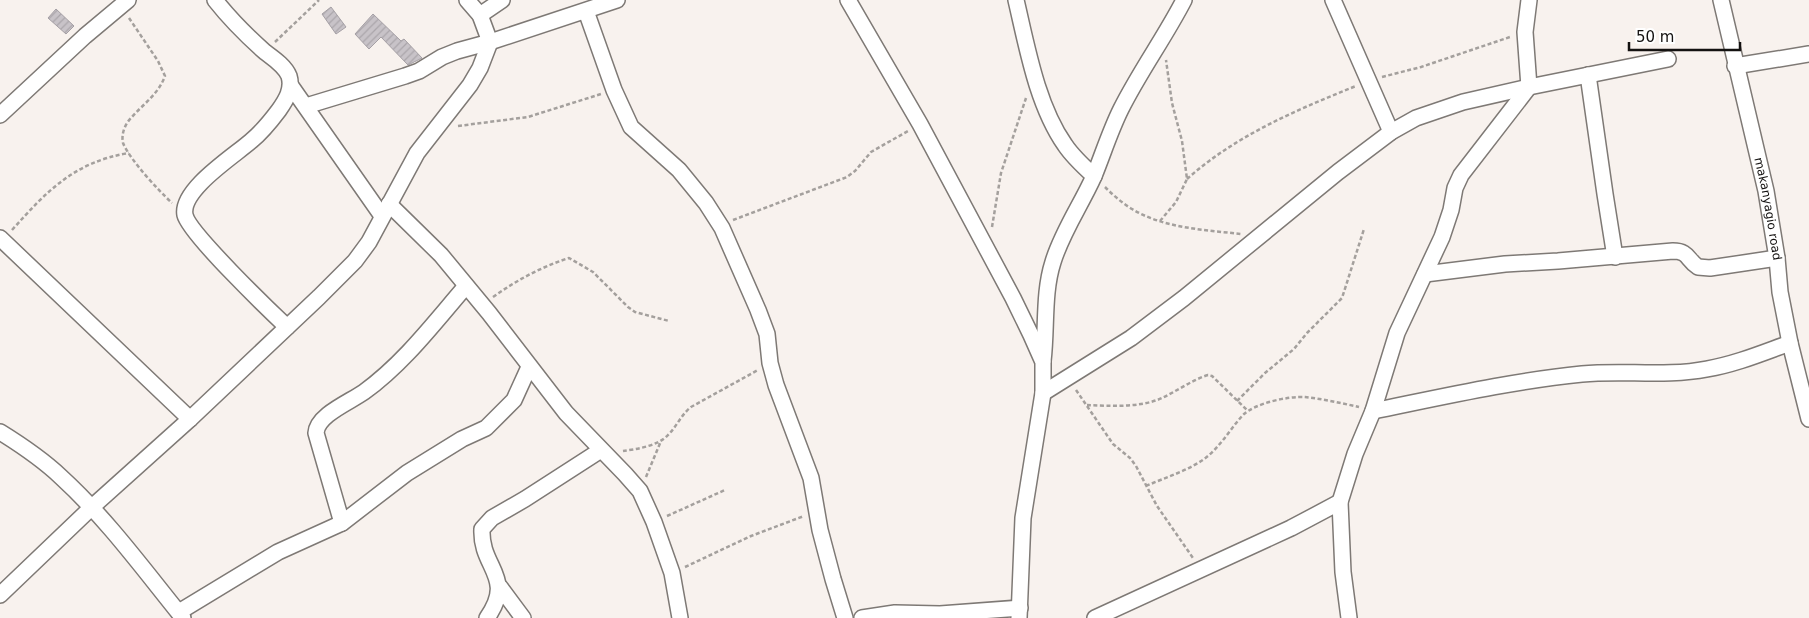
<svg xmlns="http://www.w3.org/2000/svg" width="1809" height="618" font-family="'DejaVu Sans',sans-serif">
	<defs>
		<pattern id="building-hatch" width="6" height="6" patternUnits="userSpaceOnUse" patternTransform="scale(1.25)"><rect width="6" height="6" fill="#c8c3c8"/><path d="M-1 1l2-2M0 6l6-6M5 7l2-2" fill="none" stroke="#aba6ab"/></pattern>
	</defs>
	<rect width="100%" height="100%" fill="#f8f2ee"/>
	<path fill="url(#building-hatch)" stroke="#a5a0a5" d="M331,7L346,27L336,34L322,14Z
		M56,9L74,26L66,34L48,18Z
		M373,14L401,41L404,39L422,58L408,65L381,37L369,49L355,34Z"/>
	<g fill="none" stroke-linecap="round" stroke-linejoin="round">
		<defs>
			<g id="minor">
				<path d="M215,0C230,19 247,36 265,52C273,58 285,66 289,76C293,89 286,100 279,110C270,122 262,132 251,141C234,156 180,190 185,215C189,233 269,310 287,327"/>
				<path d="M848,0L920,124L1013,298L1031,335L1043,362V393L1023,518L1019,618"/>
				<path d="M1016,0C1027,47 1037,105 1065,145C1073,157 1083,166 1094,176"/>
				<path d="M1333,0L1391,132"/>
				<path id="s1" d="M1721,0L1766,191L1777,258L1780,292L1790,343L1809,419"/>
				<path d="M586,11L614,90L631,127L679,170L706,203L722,228L758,310L767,334L770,363L776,385L811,478L820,530L833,579L845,618"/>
				<path d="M480,15L502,0"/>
				<path d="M1735,66L1809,54"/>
				<path d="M1588,75L1605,194L1615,257"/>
				<path d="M291,86L382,216"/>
				<path d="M306,106L405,76L419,71L442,57L457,51L490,42L617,0"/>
				<path d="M0,115L85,36L128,0"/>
				<path d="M389,204L441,255L489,313L566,413L625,474L640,491L654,522L672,573L680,618"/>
				<path d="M0,238L190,419"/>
				<path d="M1425,274L1505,264L1558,261L1673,251C1689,251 1687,260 1698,267L1710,268L1777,258"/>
				<path d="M1043,361C1047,328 1043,293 1053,262C1062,232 1081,205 1094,176C1103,154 1110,131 1121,109C1140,71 1165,37 1184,0"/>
				<path d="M1043,393L1131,338L1184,298L1338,172L1391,132L1416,118L1463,102L1529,87L1668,59"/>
				<path d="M1373,411C1442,397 1512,381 1582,374C1623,370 1666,377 1707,369C1736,364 1762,353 1790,343"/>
				<path d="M0,432C21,445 43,460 61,477C107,519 144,570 183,618"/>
				<path d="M342,523L316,433C317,415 350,402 364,392C404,363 434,323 466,286"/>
				<path d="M500,587L523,618"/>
				<path d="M0,595L92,507L190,419L319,297L355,261L369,242L417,153L470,85L480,68L490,42L480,15L467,0"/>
				<path d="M179,612L278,552L342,523L407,473L462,439L486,428L514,400L529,367"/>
				<path d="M487,618C516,577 480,568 482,529L492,518L525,499L601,450"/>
				<path d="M862,618L895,613L940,614L1020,608"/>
				<path d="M1095,618L1291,528L1340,502"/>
				<path d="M1349,618L1343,572L1340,502L1355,454L1373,411L1397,333L1442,237L1451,210L1455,188L1461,175L1529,87L1525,32L1529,0"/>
			</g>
		</defs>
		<use href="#minor" stroke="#7e7975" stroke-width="18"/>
		<path stroke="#a4a09d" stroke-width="2.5" stroke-dasharray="4 2.5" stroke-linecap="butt" d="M129,18L158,61L165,76C158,95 143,104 131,118C125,124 121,134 123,143C130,160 158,190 172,203
			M275,42L319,0
			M1382,77L1421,67L1510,37
			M458,126L528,117L601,94
			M1187,179C1235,136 1296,110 1356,86
			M1105,187C1113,195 1122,203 1132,209C1163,228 1205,230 1241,234
			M733,220L847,177L855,171L871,152L908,131
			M1160,221L1176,202L1187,179L1182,141L1172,103L1166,60
			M992,227L1001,173L1026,98
			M12,230C47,191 74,162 129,153
			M493,297C517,280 541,267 569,258L593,272L628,307L635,312L669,321
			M1076,390L1113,444L1130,458L1136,466L1157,506L1193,558
			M1237,401L1265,373L1294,349L1307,333L1342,298L1364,229
			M1087,405C1111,406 1140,408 1162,398C1177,391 1192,380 1208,375L1212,376L1248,411
			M623,451C637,449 658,446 668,435C677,426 681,415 691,407L758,370
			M646,477L661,441
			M1146,486C1166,477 1191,470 1208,456C1222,444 1231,428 1243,415C1255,403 1289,396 1305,397C1323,399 1341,403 1359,407
			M667,516L725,490
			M685,567L751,536L804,516"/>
		<use href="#minor" stroke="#fff" stroke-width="15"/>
	</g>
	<g text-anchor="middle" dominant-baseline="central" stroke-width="4.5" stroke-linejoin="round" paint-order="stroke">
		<g font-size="12" fill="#141211" stroke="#fff">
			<text stroke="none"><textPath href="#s1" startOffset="214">makanyagio road</textPath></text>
		</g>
	</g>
	<path d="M1629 42v8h111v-8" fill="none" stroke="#141211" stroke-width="2.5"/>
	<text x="1636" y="42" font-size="15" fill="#141211" stroke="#ffffff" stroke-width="4" paint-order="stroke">50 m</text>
</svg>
